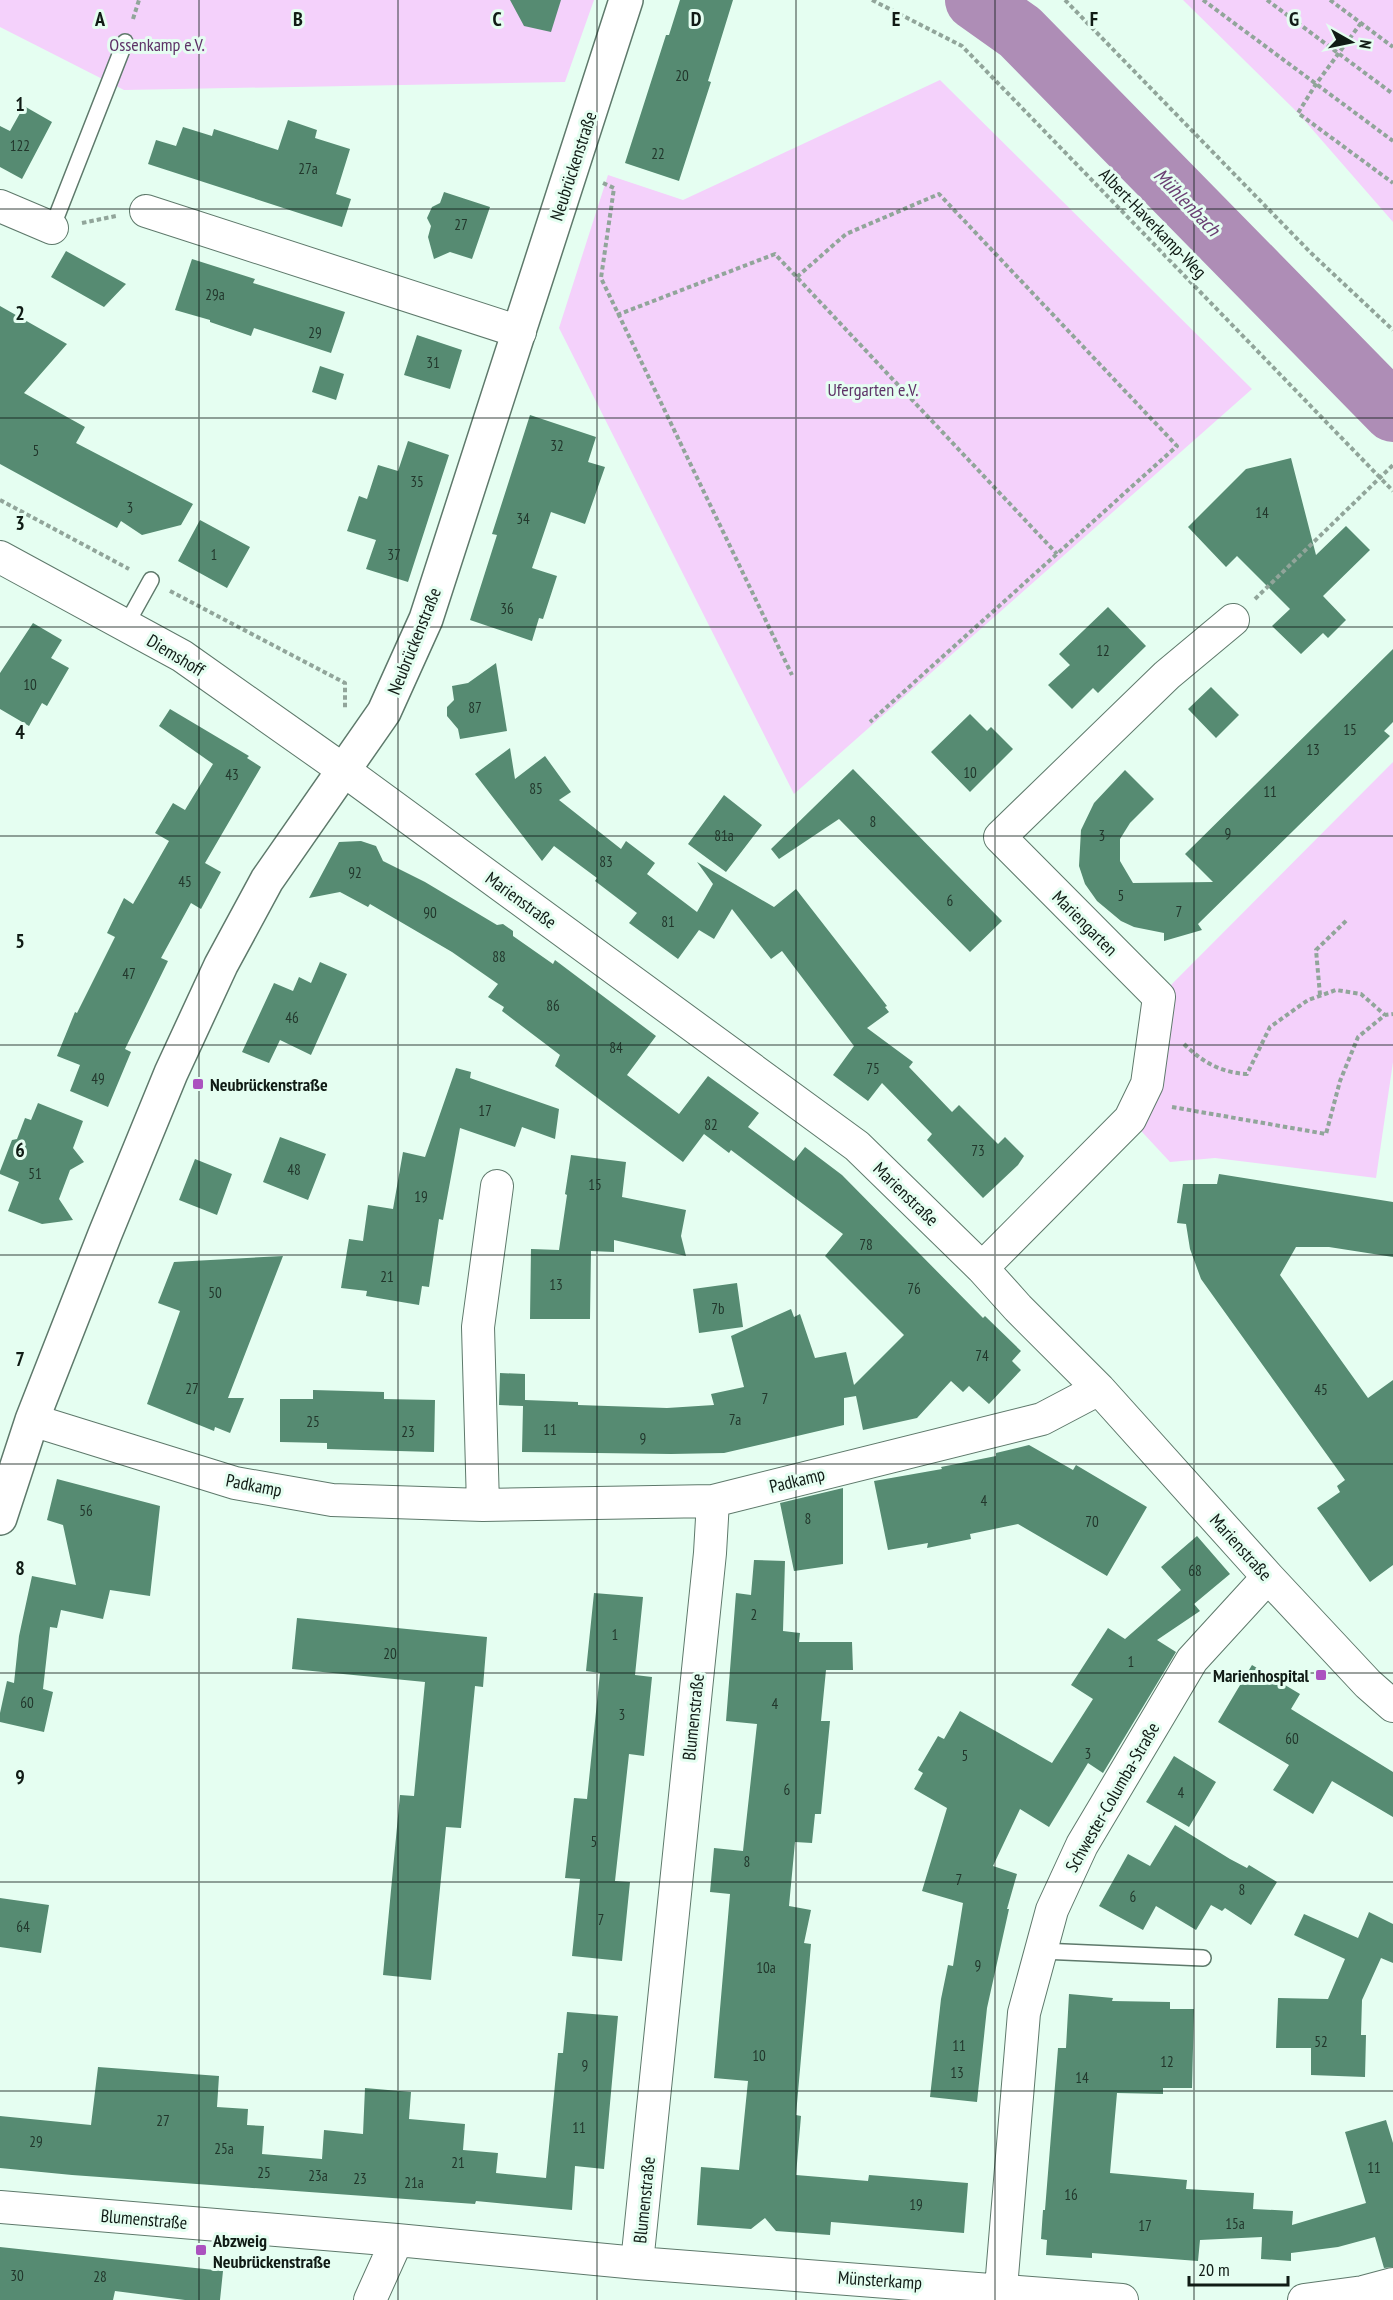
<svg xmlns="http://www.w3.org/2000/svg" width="1393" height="2300" font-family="'PT Sans Narrow',sans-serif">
	<rect width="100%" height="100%" fill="#e5fef1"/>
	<path fill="#f4d1fb" d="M0,0H594L565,82L124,90L0,27Z
		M1183,0H1393V222L1298,113Z
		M940,80L1252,389L794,794L559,328L608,175L683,200Z
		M1393,762V1062L1376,1178L1215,1158L1170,1162L1130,1119L1159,997Z"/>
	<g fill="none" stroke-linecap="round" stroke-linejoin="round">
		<path stroke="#ae8db6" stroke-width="60" d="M975,0L1020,32L1393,412"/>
	</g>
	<path fill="#568b72" d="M510,0H561L551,32L524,26Z
		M680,0H733L708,81L711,82L679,181L625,163L666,35H669Z
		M24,106L52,122L22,179L0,167V126L10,131Z
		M288,120L317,130L315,138L350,149L336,194L351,199L342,227L148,164L156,140L176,146L183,127L212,136L214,129L278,150Z
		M444,192L490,207L472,259L450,252L434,259L428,237L431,226L427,218L432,207L440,203Z
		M66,251L126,284L104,307L51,277Z
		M192,259L255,279L253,283L345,312L331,353L254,328L251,336L210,322V320L175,310Z
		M0,306L67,344L24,393L85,427L76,443L193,504L181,525L142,535L121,521L117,528L0,464Z
		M417,335L462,350L450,389L404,375Z
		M320,366L344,374L336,400L312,392Z
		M530,415L596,437L588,462L605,467L585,524L551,512L532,568L557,576L543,619L539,618L532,641L470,620L497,535L492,534Z
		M408,441L449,455L408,582L366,569L376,540L347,531L359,496L367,499L378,465L398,471Z
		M1291,458L1316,555L1346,526L1370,550L1323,596L1346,620L1328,638L1323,633L1301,654L1272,626L1290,609L1237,556L1226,567L1188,527L1246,469Z
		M200,520L250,547L227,588L178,561Z
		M1108,607L1146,646L1098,693L1093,688L1072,709L1048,685L1070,665L1059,654Z
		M33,623L62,640L51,658L69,668L47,706L42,703L29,726L0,709V673Z
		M1393,649V722L1384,731L1390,736L1198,924L1202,930L1164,941V933L1134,927L1121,921L1097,901L1085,884L1079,866L1081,830L1094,803L1125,770L1154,799L1130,823L1120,839V861L1133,883L1213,882L1185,854Z
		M496,663L507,731L460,739L458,729L447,716V707L454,700L452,686L468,683Z
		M1211,687L1239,715L1216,738L1188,709Z
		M170,709L249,756L247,758L261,767L205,863L221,872L201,909L191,903L161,958L168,961L125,1049L131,1052L108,1107L70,1091L80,1065L57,1056L75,1012L77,1013L115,937L107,933L124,898L133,904L169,841L155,833L173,803L185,810L213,764L159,726Z
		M970,714L987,731L991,727L1013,749L970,792L931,752Z
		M510,748L515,779L545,756L571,792L559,800L621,849L626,841L655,863L647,874L697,912L713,884L697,862L774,907L796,889L887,1006L885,1007L889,1012L867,1028L913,1062L909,1067L952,1112L959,1105L998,1144L1005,1137L1024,1156L1018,1165L983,1198L927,1140L932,1134L882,1083L868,1101L833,1075L854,1046L782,951L771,959L732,909L714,939L699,930L678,959L629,923L637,913L595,881L597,878L554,846L542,861L475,774Z
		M853,769L1002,921L970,952L839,819L779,859L771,849Z
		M724,795L762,825L726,872L688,844Z
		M361,841L376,846L383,861L425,882L497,925L503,924L513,931V936L553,964L555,960L656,1036L627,1075L679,1114L708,1076L759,1113L748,1127L794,1161L805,1147L842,1175L983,1318L985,1316L1021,1351L1012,1361L1021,1370L989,1404L969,1386L963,1392L951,1381L917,1418L863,1430L856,1396L844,1398V1425L724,1453L671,1454L522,1452L523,1406L499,1405L500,1373L525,1374V1400L578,1402V1405L667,1408L714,1405L711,1394L744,1387L731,1336L791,1309L794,1317L800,1314L815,1358L846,1352L854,1385L904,1335L825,1256L843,1234L731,1150L729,1153L704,1134L683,1162L555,1066L560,1055L502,1011L504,1007L488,997L498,984L452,952L370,904L368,907L340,892L309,898L339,842Z
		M320,962L347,974L311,1055L280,1040L269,1063L242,1052L274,983L293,991L299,977L311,983Z
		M456,1068L471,1072L470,1078L559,1109L555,1139L522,1127L515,1147L460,1128L443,1220L439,1219L429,1287L422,1286L419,1305L366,1296L367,1291L341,1288L349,1239L363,1241L368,1205L393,1209L403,1152L425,1157Z
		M38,1103L83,1121L73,1148L84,1162L70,1170L59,1199L73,1220L42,1224L8,1211L19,1182L0,1174V1171L12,1140L17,1139L25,1118L31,1120Z
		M280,1137L326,1154L308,1200L263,1182Z
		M571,1155L626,1162L622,1197L686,1210L681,1236L686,1256L614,1240V1252L591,1251L590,1319H530L531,1249L559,1250L567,1195L565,1194Z
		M195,1159L232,1174L217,1215L179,1200Z
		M1219,1174L1393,1202V1257L1329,1247H1296L1280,1275L1368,1398L1393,1380V1565L1370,1582L1317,1508L1340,1492L1337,1486L1345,1480L1201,1279L1190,1249L1186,1224L1177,1223L1183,1184H1217Z
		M283,1256L228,1398H244L230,1433L215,1427L214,1431L147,1404L180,1311L158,1303L174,1262Z
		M737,1283L743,1327L699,1333L693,1289Z
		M313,1390L384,1392V1399L435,1400L434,1452L327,1449V1443L280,1442V1399H313Z
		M1029,1445L1073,1470L1076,1465L1147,1507L1107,1576L1018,1524L970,1534L971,1539L927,1548L928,1543L888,1550L874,1481L942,1469L941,1467L996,1456V1453Z
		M57,1479L160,1506L150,1596L110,1590L103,1619L61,1610L57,1628L50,1627L43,1689L53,1692L44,1732L0,1722V1713L7,1681L14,1683L19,1636L32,1576L76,1585L63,1525L47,1520Z
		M843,1488V1564L794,1571L780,1503Z
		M1197,1536L1230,1574L1194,1604L1200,1611L1157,1640L1176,1652L1103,1773L1088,1763L1049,1827L1020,1809L993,1866L1017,1874L1007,1909H1009L987,2008L977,2102L930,2097L941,1999L948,1965L953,1966L963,1903L922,1891L947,1808L914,1789L923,1773L918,1770L938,1736L944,1739L960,1711L1052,1763L1093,1699L1071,1685L1108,1628L1125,1639L1181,1590L1161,1567Z
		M754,1560L785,1561L783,1631L800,1633L799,1642H852L853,1670H826L821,1721H830L821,1814H815L812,1843L795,1842L789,1906L811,1910L804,1943L811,1944L796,2115L801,2116L796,2175L868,2181L869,2175L968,2183L964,2233L831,2222L830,2235L776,2231L765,2218L751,2229L697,2225L701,2167L739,2170L748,2081L714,2078L730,1894L710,1892L714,1848L743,1851L757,1724L726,1721L736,1593L751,1595Z
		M594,1593L643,1597L635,1675L652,1677L644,1756L629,1754L615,1881L630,1882L622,1961L572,1956L580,1879L565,1878L574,1798L587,1799L600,1673L586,1671Z
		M297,1618L487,1637L483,1687L475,1686L461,1828L446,1827L431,1980L383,1975L400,1795L414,1796L425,1682L292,1669Z
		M1252,1665L1300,1694L1291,1709L1393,1772V1817L1332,1781L1313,1814L1273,1790L1289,1765L1218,1722Z
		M1174,1756L1216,1782L1189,1827L1146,1802Z
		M1175,1825L1230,1859L1247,1868L1249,1865L1277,1882L1251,1925L1225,1908L1222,1911L1211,1905L1196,1930L1156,1906L1143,1930L1099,1906L1128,1854L1150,1866Z
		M0,1898L49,1905L41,1953L0,1947Z
		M1369,1912L1393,1924V1963L1381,1958L1362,2000L1361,2035H1366L1365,2077L1311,2075V2048H1276L1278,1998L1328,1999L1345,1959L1294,1935L1304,1914L1358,1938Z
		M1069,1994L1113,1998L1112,2001L1170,2002V2009H1194L1192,2088H1163V2094L1117,2093L1110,2173L1187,2180L1186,2189L1254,2193L1253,2209L1293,2211L1292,2225L1366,2203L1345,2132L1386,2120L1393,2143V2267L1384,2268L1375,2237L1338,2247L1291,2253V2261L1261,2259L1262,2237L1200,2240L1198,2261L1092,2253V2258L1046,2255L1047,2240L1041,2239L1043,2210H1045L1058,2048H1066Z
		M567,2012L618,2016L604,2169L575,2166L572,2210L476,2201L475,2204L72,2175L0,2168V2116L91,2125L98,2067L219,2076L217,2107L248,2109L247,2125L264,2126L262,2154L322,2159L324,2130L363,2134L365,2088L411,2092L409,2119L465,2124L463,2150L498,2153L496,2173L546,2178L558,2053H563Z
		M0,2247L223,2271L220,2300H185L115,2291L113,2300H0Z"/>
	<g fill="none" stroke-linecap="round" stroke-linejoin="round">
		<defs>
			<path id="lane" d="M52,228L125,42
				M126,625L151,580
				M1041,1951L1203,1958"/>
			<path id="street" d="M0,206L52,228
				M146,211L520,332
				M0,557L182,656L342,769L857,1146L982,1268L1018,1308L1099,1389L1268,1577L1368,1684L1393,1706
				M982,1268L1130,1119L1147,1084L1159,997L1000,837L1167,675L1233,620
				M32,1420L235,1483L332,1500L483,1505L713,1501L1042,1419L1099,1389
				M483,1505L478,1327L497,1186
				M0,2207L397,2240L637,2263L1122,2300
				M637,2263L710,1553L713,1501
				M370,2300L397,2240
				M1000,2300L1024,2013L1052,1910L1082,1845L1192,1660L1268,1577
				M1304,2300L1363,2292L1393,2284"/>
			<path id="secondary" d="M0,1518L32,1420L105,1234L171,1073L221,965L267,880L384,712L426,619L626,0"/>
		</defs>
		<use href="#lane" stroke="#5e796b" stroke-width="18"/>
		<use href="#street" stroke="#5e796b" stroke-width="34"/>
		<use href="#secondary" stroke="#5e796b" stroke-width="36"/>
		<path stroke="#91a59a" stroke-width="4" stroke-dasharray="4.5 3" stroke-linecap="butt" d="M872,0L962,46L1393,491
			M1065,0L1311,253L1393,330
			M1203,0L1393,141
			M1267,0L1393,94
			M1330,0L1393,47
			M133,19L139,0
			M1361,23L1316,84L1298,113L1393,183
			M603,183L614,188L601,278L792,675
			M82,223L116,216
			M797,277L846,234L939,194L1177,446L870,722
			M617,315L775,254L1057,554
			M0,500L129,569
			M170,591L345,683V709
			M1255,599L1393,465
			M1320,995L1316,950L1348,919
			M1184,1044C1202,1062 1222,1073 1247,1074L1270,1027L1308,1000L1336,990L1361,994L1385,1015
			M1172,1107L1326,1134L1340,1081L1358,1037L1385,1015L1393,1014"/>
		<use href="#lane" stroke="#fff" stroke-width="15"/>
		<use href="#street" stroke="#fff" stroke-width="32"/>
		<use href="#secondary" stroke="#fff" stroke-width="33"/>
	</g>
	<path fill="none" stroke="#101b15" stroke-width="1.5" stroke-opacity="0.55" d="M199,0V2300M398,0V2300M597,0V2300M796,0V2300M995,0V2300M1194,0V2300M0,209H1393M0,418H1393M0,627H1393M0,836H1393M0,1045H1393M0,1255H1393M0,1464H1393M0,1673H1393M0,1882H1393M0,2091H1393"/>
	<g fill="#ab52bf" stroke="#e5fef1" stroke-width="2">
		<rect x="192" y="1078" width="12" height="12" rx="3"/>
		<rect x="1315" y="1669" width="12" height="12" rx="3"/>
		<rect x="195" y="2244" width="12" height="12" rx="3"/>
	</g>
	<g text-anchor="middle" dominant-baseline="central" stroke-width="6" stroke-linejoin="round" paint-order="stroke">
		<g font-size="15" fill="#22372c">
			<text x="682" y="75">20</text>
			<text x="20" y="145">122</text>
			<text x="658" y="153">22</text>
			<text x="308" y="168">27a</text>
			<text x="461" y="224">27</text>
			<text x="215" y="294">29a</text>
			<text x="315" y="332">29</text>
			<text x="433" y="362">31</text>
			<text x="557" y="445">32</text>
			<text x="36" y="450">5</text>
			<text x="417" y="481">35</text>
			<text x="130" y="507">3</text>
			<text x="1262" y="512">14</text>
			<text x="523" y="518">34</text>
			<text x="214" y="554">1</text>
			<text x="394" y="554">37</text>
			<text x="507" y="608">36</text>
			<text x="1103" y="650">12</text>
			<text x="30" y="684">10</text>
			<text x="475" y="707">87</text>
			<text x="1350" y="729">15</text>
			<text x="1313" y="749">13</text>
			<text x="970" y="772">10</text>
			<text x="232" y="774">43</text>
			<text x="536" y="788">85</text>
			<text x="1270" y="791">11</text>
			<text x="873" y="821">8</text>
			<text x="1228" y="833">9</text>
			<text x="724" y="835">81a</text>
			<text x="1102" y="835">3</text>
			<text x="606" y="861">83</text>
			<text x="355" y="872">92</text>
			<text x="185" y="881">45</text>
			<text x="1121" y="895">5</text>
			<text x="950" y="900">6</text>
			<text x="1179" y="911">7</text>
			<text x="430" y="912">90</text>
			<text x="668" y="921">81</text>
			<text x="499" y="956">88</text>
			<text x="129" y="973">47</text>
			<text x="553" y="1005">86</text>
			<text x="292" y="1017">46</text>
			<text x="616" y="1047">84</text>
			<text x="873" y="1068">75</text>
			<text x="98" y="1078">49</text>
			<text x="485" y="1110">17</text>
			<text x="711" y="1124">82</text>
			<text x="978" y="1150">73</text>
			<text x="294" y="1169">48</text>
			<text x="35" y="1173">51</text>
			<text x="595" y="1184">15</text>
			<text x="421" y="1196">19</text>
			<text x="866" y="1244">78</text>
			<text x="387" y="1276">21</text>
			<text x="556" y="1284">13</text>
			<text x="914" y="1288">76</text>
			<text x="215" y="1292">50</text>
			<text x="718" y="1308">7b</text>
			<text x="982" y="1355">74</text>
			<text x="192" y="1388">27</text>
			<text x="1321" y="1389">45</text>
			<text x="765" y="1398">7</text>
			<text x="735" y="1419">7a</text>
			<text x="313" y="1421">25</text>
			<text x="550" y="1429">11</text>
			<text x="408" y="1431">23</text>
			<text x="643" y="1438">9</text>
			<text x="984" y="1500">4</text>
			<text x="86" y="1510">56</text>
			<text x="808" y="1518">8</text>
			<text x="1092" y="1521">70</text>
			<text x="1195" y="1570">68</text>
			<text x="754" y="1614">2</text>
			<text x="615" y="1634">1</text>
			<text x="390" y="1653">20</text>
			<text x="1131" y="1661">1</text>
			<text x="27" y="1702">60</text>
			<text x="775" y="1703">4</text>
			<text x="622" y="1714">3</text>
			<text x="1292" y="1738">60</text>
			<text x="1088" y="1753">3</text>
			<text x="965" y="1755">5</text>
			<text x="787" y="1789">6</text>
			<text x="1181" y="1792">4</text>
			<text x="594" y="1841">5</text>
			<text x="747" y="1861">8</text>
			<text x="959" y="1879">7</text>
			<text x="1242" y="1889">8</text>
			<text x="1133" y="1896">6</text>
			<text x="601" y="1919">7</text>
			<text x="23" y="1926">64</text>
			<text x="978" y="1965">9</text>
			<text x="766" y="1967">10a</text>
			<text x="1321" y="2041">52</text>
			<text x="959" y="2045">11</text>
			<text x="759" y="2055">10</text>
			<text x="1167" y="2061">12</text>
			<text x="585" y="2065">9</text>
			<text x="957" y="2072">13</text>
			<text x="1082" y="2077">14</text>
			<text x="163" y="2120">27</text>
			<text x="579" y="2127">11</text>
			<text x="36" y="2141">29</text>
			<text x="224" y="2148">25a</text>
			<text x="458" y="2162">21</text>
			<text x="1374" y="2167">11</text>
			<text x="264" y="2172">25</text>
			<text x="318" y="2175">23a</text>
			<text x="360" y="2178">23</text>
			<text x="414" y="2182">21a</text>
			<text x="1071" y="2194">16</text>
			<text x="916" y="2204">19</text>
			<text x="1235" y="2223">15a</text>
			<text x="1145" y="2225">17</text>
			<text x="17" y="2275">30</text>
			<text x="100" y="2276">28</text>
		</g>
		<g font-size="18" fill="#5d3267" stroke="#e5fef1">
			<text x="157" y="44">Ossenkamp e.V.</text>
			<text x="873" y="389">Ufergarten e.V.</text>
		</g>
		<g font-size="18" fill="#101b15" stroke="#e5fef1">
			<text transform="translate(573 166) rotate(-72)">Neubrückenstraße</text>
			<text transform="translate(1153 223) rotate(46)">Albert-Haverkamp-Weg</text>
			<text transform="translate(414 641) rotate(-68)">Neubrückenstraße</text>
			<text transform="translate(176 655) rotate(31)">Diemshoff</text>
			<text transform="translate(521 900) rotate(36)">Marienstraße</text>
			<text transform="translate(1085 923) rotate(45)">Mariengarten</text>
			<text transform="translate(906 1194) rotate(44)">Marienstraße</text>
			<text transform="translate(797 1480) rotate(-14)">Padkamp</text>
			<text transform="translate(254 1485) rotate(11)">Padkamp</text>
			<text transform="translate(1241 1547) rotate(48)">Marienstraße</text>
			<text transform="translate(693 1717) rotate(-84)">Blumenstraße</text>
			<text transform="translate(1112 1797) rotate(-60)">Schwester-Columba-Straße</text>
			<text transform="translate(644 2200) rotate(-84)">Blumenstraße</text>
			<text transform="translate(144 2219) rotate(5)">Blumenstraße</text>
			<text transform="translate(880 2280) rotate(4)">Münsterkamp</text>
		</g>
		<g font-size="18" font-weight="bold" fill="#101b15" stroke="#e5fef1" text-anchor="start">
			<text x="210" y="1084">Neubrückenstraße</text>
			<text x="1309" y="1675" text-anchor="end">Marienhospital</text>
			<text x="213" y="2240">Abzweig<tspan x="213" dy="21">Neubrückenstraße</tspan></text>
		</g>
		<g font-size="20" font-style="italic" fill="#6a3e73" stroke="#e5fef1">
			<text transform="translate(1187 202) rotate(46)">Mühlenbach</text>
		</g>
	</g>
	<g font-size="20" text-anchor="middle" font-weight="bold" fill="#101b15" stroke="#e5fef1" stroke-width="6" stroke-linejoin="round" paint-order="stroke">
		<text x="100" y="26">A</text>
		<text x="298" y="26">B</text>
		<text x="497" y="26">C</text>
		<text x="696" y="26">D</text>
		<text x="896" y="26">E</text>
		<text x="1094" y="26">F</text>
		<text x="1294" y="26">G</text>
		<text x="20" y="111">1</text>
		<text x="20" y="320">2</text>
		<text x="20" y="530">3</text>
		<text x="20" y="739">4</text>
		<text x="20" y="948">5</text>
		<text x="20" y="1157">6</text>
		<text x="20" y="1366">7</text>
		<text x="20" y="1575">8</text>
		<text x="20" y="1784">9</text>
	</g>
	<g transform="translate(1351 42) rotate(99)" stroke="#e5fef1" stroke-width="4.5" paint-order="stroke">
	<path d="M0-4.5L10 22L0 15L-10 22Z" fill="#101b15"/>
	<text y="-9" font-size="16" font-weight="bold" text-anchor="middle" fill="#101b15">N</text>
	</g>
	<path d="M1189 2276v9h99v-9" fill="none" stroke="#101b15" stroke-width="3"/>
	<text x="1198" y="2276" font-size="18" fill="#101b15" stroke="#e5fef1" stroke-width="4.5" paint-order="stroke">20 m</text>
</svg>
